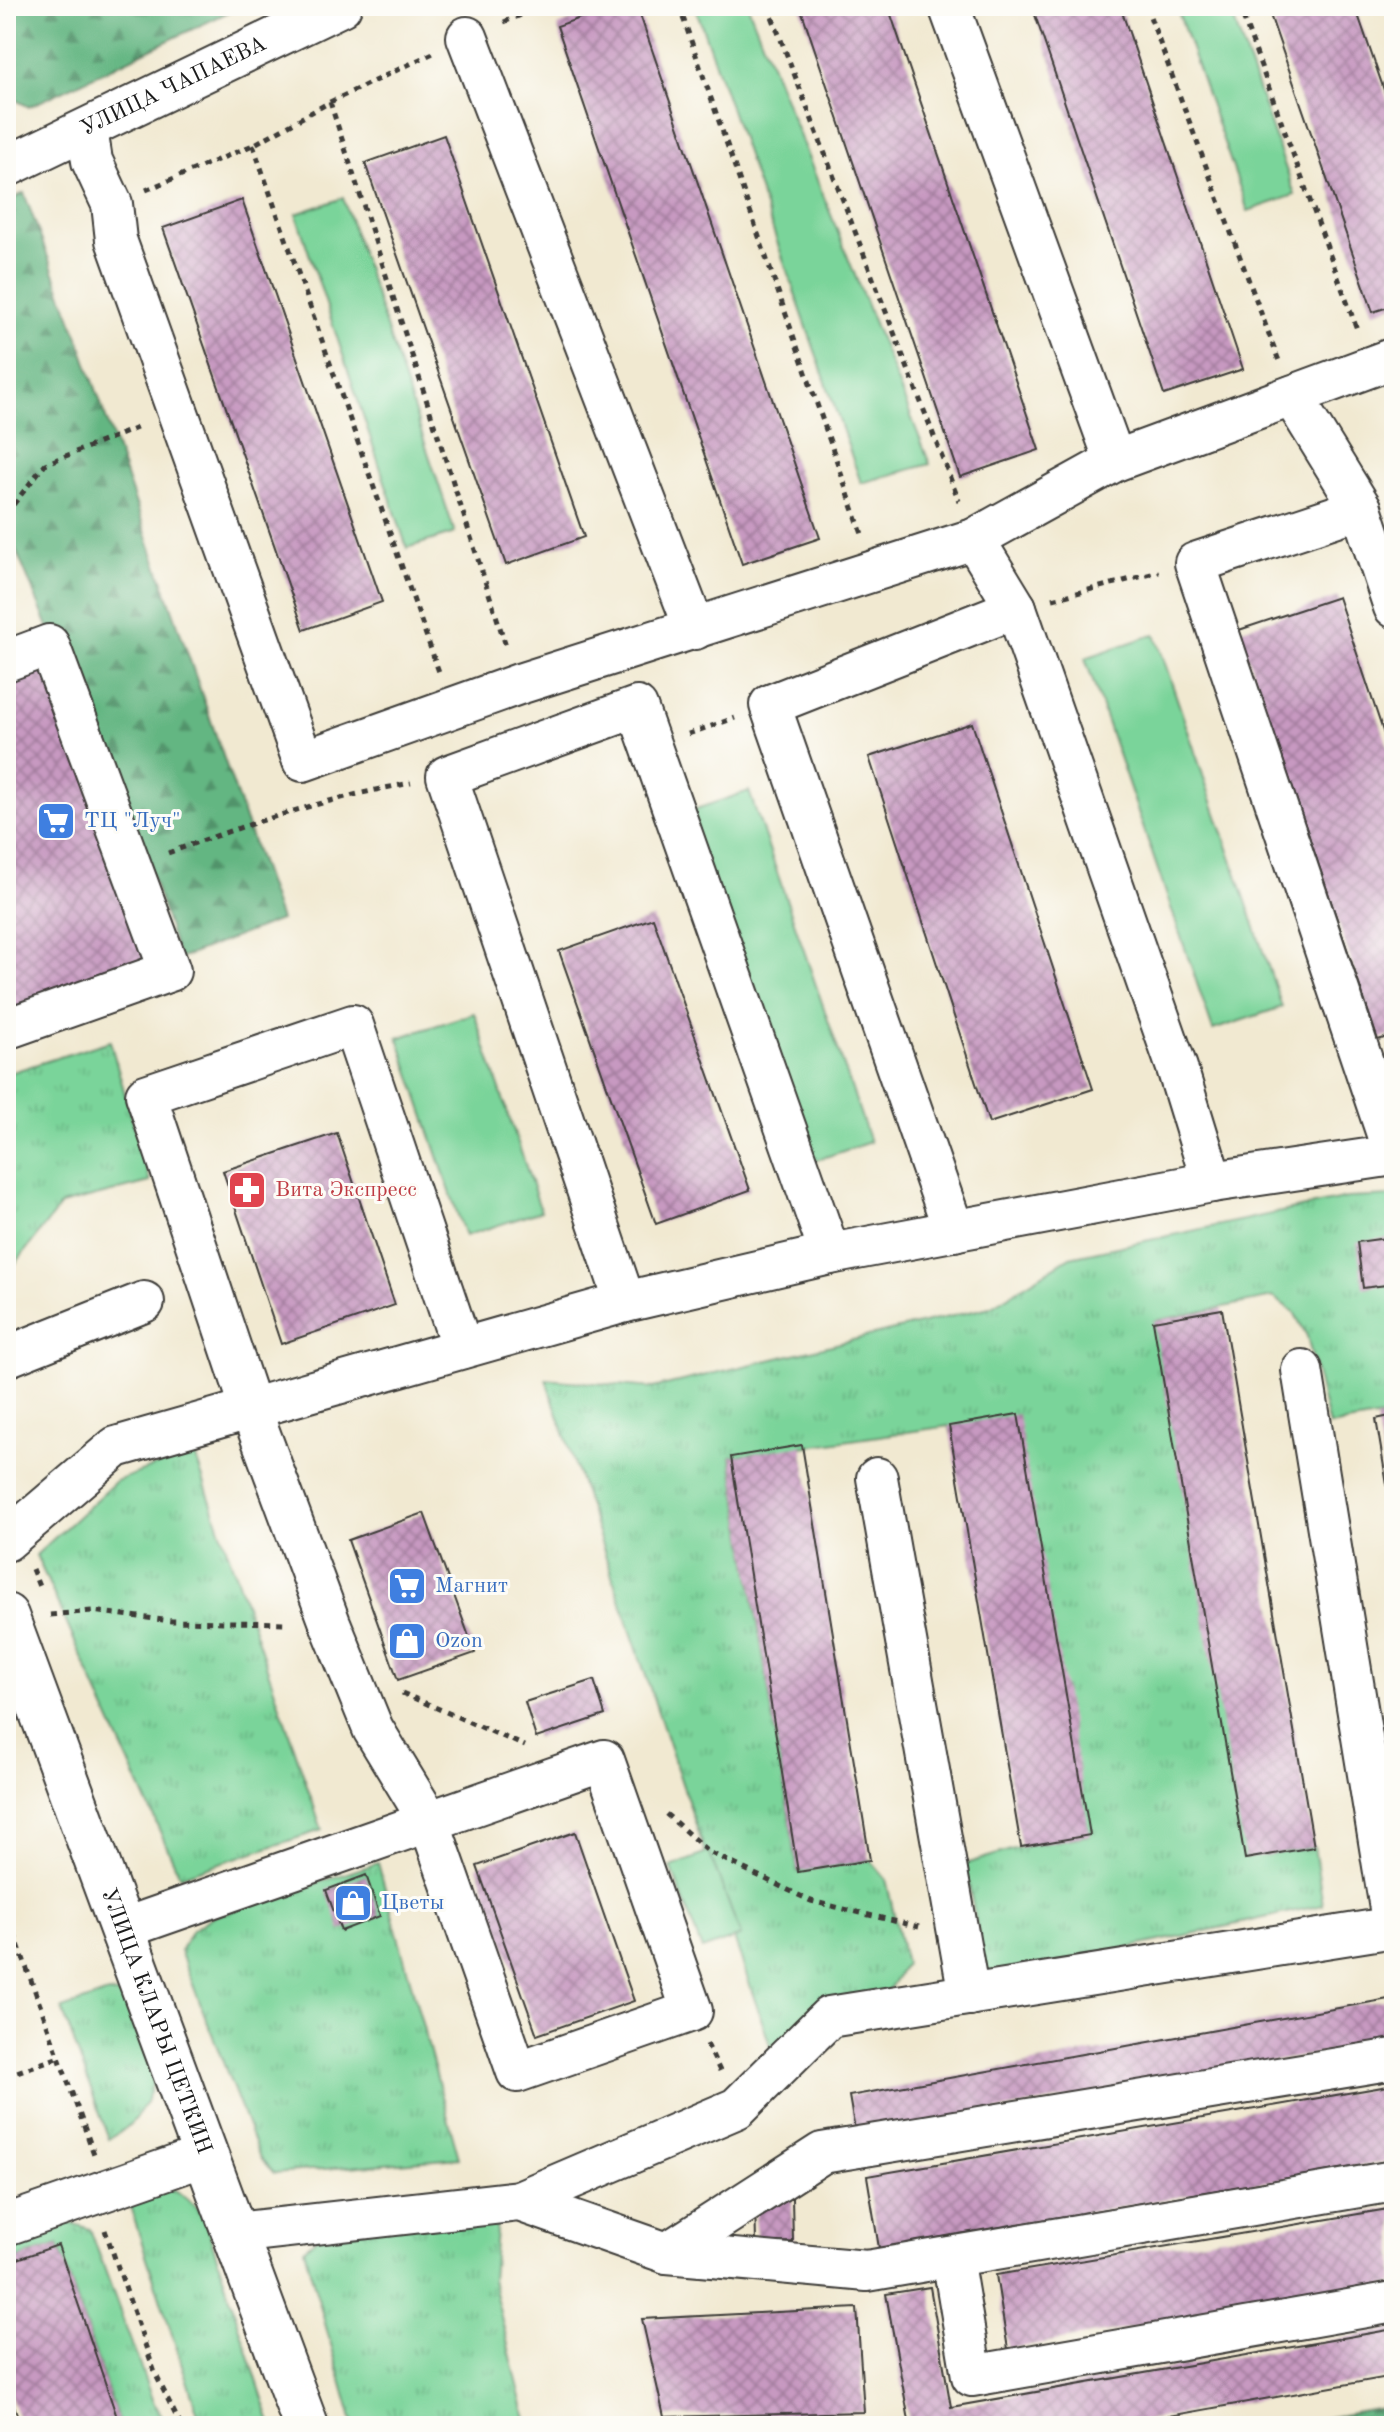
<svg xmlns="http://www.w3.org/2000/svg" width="1400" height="2432" font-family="'Old Standard TT',serif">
	<defs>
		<pattern id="grass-tufts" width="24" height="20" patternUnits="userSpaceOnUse" patternTransform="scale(2)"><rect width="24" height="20" fill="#7ad49a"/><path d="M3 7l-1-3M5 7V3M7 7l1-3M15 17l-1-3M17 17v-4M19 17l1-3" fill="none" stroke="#69b584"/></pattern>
		<pattern id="forest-firs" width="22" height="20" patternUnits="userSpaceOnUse" patternTransform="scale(2)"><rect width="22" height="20" fill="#63b682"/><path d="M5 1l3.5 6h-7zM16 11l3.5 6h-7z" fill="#51936a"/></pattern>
		<pattern id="building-cross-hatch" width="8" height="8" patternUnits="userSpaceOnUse" patternTransform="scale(2)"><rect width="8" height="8" fill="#c799c1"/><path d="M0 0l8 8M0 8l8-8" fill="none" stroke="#a17c9c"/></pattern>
	</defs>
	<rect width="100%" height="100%" fill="#fdfcf7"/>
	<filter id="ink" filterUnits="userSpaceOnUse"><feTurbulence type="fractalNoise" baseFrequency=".0125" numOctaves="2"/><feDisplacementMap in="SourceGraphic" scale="16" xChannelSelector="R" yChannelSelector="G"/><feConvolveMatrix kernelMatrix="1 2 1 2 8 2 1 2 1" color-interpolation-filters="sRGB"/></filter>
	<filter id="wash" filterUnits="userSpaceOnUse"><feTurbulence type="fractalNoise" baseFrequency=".006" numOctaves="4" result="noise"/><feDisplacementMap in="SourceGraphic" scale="32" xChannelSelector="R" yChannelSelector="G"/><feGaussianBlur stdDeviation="1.8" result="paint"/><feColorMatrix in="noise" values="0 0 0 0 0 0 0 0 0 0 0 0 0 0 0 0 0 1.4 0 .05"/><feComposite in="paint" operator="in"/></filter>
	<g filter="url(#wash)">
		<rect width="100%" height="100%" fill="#f1e9d1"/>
		<path fill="url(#grass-tufts)" stroke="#4b785b" stroke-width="2" d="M110,1041L150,1182L61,1205L16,1263L6,1268V1074Z
			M1394,1196V1415L1329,1426L1307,1336L1294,1312L1273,1297L1154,1321L1246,1858L1314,1847L1323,1905L987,1979L965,1864L1021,1847L1090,1835L949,1426L731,1457L798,1871L870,1860L886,1879L905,1964L888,1991L773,2054L546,1379L653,1388L990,1307L1070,1257L1347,1198Z
			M194,1452L322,1830L180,1876L36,1555L116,1481Z
			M378,1863L459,2158L274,2173L260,2158L180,1951L192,1930L212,1917Z
			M108,1993L124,1996L154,2073C152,2101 134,2127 109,2139L62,2009Z
			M156,2183L177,2191L202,2212L272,2426H202L126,2194Z
			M497,2218L492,2280L528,2426H354L304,2249L324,2231Z
			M69,2222L90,2229L153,2402L167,2426H120L58,2245L6,2263V2242Z"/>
		<path fill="url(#forest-firs)" stroke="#40694f" stroke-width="2" d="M6,6H241L29,107L6,95Z
			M24,193L79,340L280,920L179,959L152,876L6,526V202Z
			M1394,2406V2426H1281Z"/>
		<path fill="#7ad49a" stroke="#4b785b" stroke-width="2" d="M695,6H748L930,464L861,483Z
			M1176,6H1229L1295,195L1248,211Z
			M343,198L455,533L407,548L296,214Z
			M1155,634L1282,1007L1213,1030L1085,658Z
			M749,791L870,1142L799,1166L675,816Z
			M474,1013L541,1211L465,1236L398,1038Z
			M709,1852L741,1936L702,1950L671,1867Z"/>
		<g id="blocks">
			<path fill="url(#building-cross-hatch)" d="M614,6H637L820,538L742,564L557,26Z
				M800,6H888L1039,450L960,477Z
				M1032,6H1120L1243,369L1164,395Z
				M1267,6H1355L1394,119V305L1373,312Z
				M444,135L584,537L506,565L365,163Z
				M242,200L382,602L304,630L163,228Z
				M1338,597L1394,764V1035L1378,1040L1239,630Z
				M49,663L157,963L6,1012V679Z
				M972,723L1093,1089L989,1123L869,757Z
				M653,918L750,1190L656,1224L559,951Z
				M1394,1058V1086L1384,1062Z
				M337,1133L395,1305L281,1344L223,1171Z
				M1394,1237V1284L1363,1288L1357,1242Z
				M1222,1309L1314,1847L1245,1859L1153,1321Z
				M1018,1414L1090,1835L1021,1847L949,1426Z
				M1394,1415V1515H1392L1376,1419Z
				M802,1445L870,1860L798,1872L731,1457Z
				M424,1513L475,1653L398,1680L348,1540Z
				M594,1680L605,1715L536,1738L525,1702Z
				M575,1832L634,2001L537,2035L477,1866Z
				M366,1875L380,1916L341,1931L326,1890Z
				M1394,1998V2040L856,2136L849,2096Z
				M1394,2085V2160L879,2248L867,2176Z
				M792,2198L793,2242L756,2243L755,2199Z
				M1394,2208V2284L1008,2349L996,2275Z
				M58,2245L120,2426H21L6,2382V2263Z
				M930,2287L951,2407L1394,2329V2376L1113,2426H910L886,2294Z
				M857,2308L864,2412L664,2417L642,2319Z"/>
		</g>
	</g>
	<g filter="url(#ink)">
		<use href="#blocks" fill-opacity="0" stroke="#3c3b37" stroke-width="2"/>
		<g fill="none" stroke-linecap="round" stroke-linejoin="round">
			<defs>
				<g id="minor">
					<path d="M949,6L1115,461"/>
					<path d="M467,37L695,629"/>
					<path d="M87,129L92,161L112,204L116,240L303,761L519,684L974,539L1115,461L1394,358"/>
					<path id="s1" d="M6,167L341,6"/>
					<path d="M1292,396L1361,508"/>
					<path d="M1016,608L1177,1068L1212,1182"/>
					<path d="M6,661L49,645L170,971L6,1029"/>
					<path d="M1394,1155L1195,563L1361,508L1394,607"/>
					<path d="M954,1231L770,705L1016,608L974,539"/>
					<path d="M625,1302L447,776L637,707L830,1254"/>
					<path d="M6,1357L144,1302"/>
					<path d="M1302,1370L1393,1927"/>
					<path d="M877,1478L969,1995"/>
					<path d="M6,1541L116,1447L625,1302L830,1254L1212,1182L1394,1155"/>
					<path d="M122,1929L604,1760L692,2011L517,2072L429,1821L373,1729L330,1623L255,1421L146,1095L353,1025L462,1348"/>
					<path d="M519,2201L737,2108L829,2017L1394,1927"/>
					<path d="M6,2225L207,2155"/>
					<path d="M234,2233L519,2201L667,2253L867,2271L1394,2181"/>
					<path d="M667,2253L822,2153L1394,2059"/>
					<path d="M952,2257L972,2376L1394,2302"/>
				</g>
				<g id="major">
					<path id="s2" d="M6,1616L306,2426"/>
				</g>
			</defs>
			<use href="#minor" stroke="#3c3b37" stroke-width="44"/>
			<use href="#major" stroke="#3c3b37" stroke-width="48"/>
			<path stroke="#3c3b37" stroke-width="5" stroke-dasharray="6 6" stroke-linecap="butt" d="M679,6L862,534
				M768,6L959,501
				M1146,6L1279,361
				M1239,6L1358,332
				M504,22L543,6
				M330,102L507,649
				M253,145L439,672
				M146,190L253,145L330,102L433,53
				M6,514L45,464L142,426
				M1053,599L1159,572
				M688,734L735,718
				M168,853C246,824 328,798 411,783
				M32,1569L40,1589
				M50,1615L92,1611L172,1621L287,1623
				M402,1693L525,1746
				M666,1814L709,1852L811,1901L919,1927
				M6,1911L94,2154
				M707,2044L720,2071
				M6,2076L59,2057
				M105,2230L155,2373L181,2426"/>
			<use href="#minor" stroke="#fff" stroke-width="40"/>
			<use href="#major" stroke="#fff" stroke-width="44"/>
		</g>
	</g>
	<defs>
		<symbol id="supermarket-square" viewBox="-11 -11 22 22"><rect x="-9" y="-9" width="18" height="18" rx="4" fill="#3f7fe0" stroke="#fdfcf7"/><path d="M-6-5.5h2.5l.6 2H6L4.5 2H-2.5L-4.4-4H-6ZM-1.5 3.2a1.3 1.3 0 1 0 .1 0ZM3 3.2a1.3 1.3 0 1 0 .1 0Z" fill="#fff"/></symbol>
		<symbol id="pharmacy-square" viewBox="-11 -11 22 22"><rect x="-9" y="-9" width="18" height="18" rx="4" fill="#e0444e" stroke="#fdfcf7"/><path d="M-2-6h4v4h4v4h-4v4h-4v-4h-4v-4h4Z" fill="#fff"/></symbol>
		<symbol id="shop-square" viewBox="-11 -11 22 22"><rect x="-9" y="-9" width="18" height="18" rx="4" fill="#3f7fe0" stroke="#fdfcf7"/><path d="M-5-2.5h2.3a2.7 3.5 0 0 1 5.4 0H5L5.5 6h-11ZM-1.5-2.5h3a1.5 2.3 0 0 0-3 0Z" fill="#fff"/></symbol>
	</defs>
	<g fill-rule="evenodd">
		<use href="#supermarket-square" x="34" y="799" width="44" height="44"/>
		<use href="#pharmacy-square" x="225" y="1168" width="44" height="44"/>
		<use href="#supermarket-square" x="385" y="1564" width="44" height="44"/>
		<use href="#shop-square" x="385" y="1619" width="44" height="44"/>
		<use href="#shop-square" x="331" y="1881" width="44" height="44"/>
	</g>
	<g text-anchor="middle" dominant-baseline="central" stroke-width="6" stroke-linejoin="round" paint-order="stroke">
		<g font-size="22" fill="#1c1c1c" stroke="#fdfcf7">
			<text stroke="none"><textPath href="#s1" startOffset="186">УЛИЦА ЧАПАЕВА</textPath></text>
			<text stroke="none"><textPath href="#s2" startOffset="432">УЛИЦА КЛАРЫ ЦЕТКИН</textPath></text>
		</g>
		<g font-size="22" fill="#366cbe" stroke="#fdfcf7" text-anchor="start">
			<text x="84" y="821">ТЦ "Луч"</text>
			<text x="435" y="1586">Магнит</text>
			<text x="435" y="1641">Ozon</text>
			<text x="381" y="1903">Цветы</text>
		</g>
		<g font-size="22" fill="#be3a42" stroke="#fdfcf7" text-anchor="start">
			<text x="275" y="1190">Вита Экспресс</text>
		</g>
	</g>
	<rect width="1400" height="2432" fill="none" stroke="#fdfcf7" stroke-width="32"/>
</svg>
